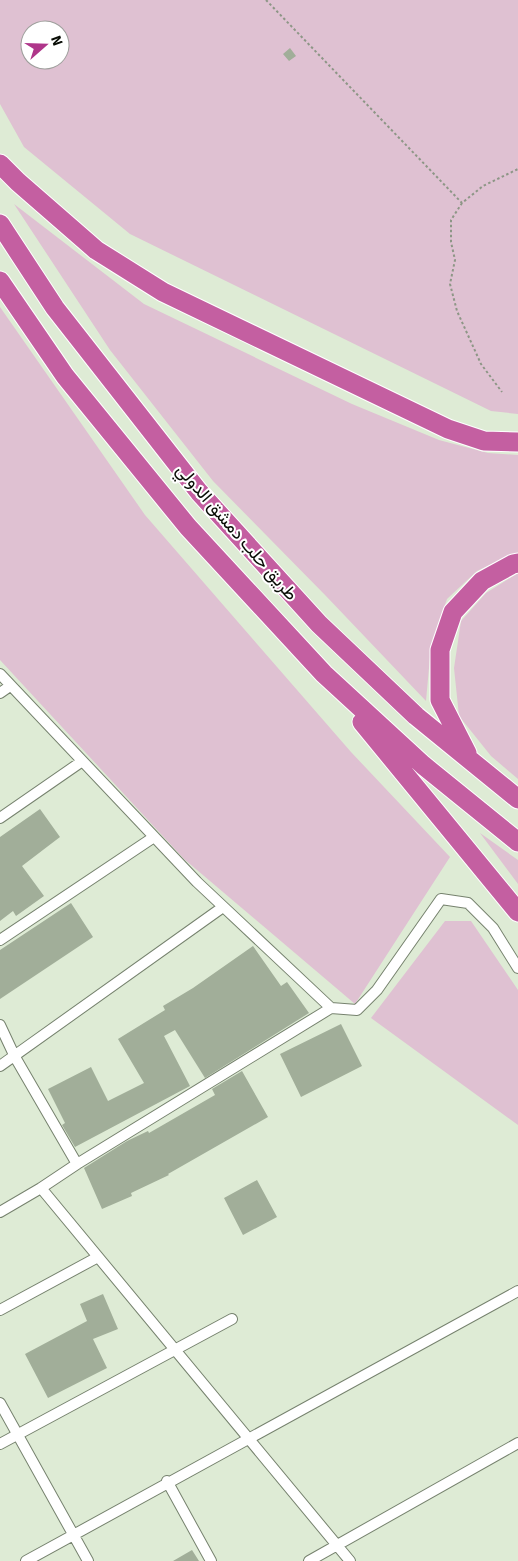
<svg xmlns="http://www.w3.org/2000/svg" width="518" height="1561" font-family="Signika,Vazirmatn,sans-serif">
	<rect width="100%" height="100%" fill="#deebd5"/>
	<path fill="#dfc1d2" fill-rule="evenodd" d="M0,0H518V414L491,411L130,234L24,147L0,104ZM30,30H60V60H30Z
		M14,204L144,304L352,404L439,440L488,453L518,455V553L510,555L477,571L447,599L431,646L426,701L326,596L213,481L110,350Z
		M0,307L145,515L351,752L450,857L355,1004L184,859L0,660Z
		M518,573V779L491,756L459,716L454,668L461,621L486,593Z
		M480,833L518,860V884Z
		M445,921H471L518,990V1125L371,1018Z"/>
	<path fill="#a1ae99" d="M290,48L296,56L289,61L283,54Z
		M40,809L60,837L22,866L44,896L16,916L13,911L0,921V837Z
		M71,903L93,937L0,999V950Z
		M253,946L281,986L287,982L309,1013L205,1078L175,1030L164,1036L190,1086L75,1147L62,1125L65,1123L48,1089L91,1067L108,1101L144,1083L118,1039L165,1010L163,1006L193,988Z
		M341,1024L362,1066L301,1097L280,1054Z
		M242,1071L268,1117L168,1174L169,1175L131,1193L132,1196L102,1209L84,1168L127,1141L148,1131L149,1133L215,1095L212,1089Z
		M257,1180L277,1217L243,1235L224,1198Z
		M103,1294L118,1329L93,1339L107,1368L48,1398L25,1354L87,1321L80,1304Z
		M192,1550L199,1561H173Z"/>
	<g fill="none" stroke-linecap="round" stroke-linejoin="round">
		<defs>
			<path id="street" d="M0,674L197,882L331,1008L357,1010L377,990L441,899L468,903L493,928L518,968
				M0,693L10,686
				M0,818L81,762
				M0,940L154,837
				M0,1025L15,1057L77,1164L41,1188L350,1561
				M0,1066L223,907
				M77,1164L331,1008
				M0,1212L41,1188
				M0,1310L98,1257
				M0,1403L88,1561
				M0,1444L232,1319
				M167,1481L211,1561
				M26,1561L518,1291
				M309,1561L518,1443"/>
			<path id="highway" d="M0,164L18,182L96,250L163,292L448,429L484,441L518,442
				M0,224L55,308L199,492L319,624L416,716L518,799
				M0,281L65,376L188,527L324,674L423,765L518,842
				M362,722L518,912
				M467,753L440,700V650L453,612L482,581L513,564L518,563"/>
		</defs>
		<use href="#street" stroke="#76826e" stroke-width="12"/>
		<use href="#highway" stroke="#fff" stroke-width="21"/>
		<path stroke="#8d9686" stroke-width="2" stroke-dasharray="2.5 2.5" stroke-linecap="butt" d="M266,0L462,203L483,186L518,169
			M462,203L451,220V242L455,260L450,284L457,311L481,364L502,392"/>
		<use href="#street" stroke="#fff" stroke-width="10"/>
		<use href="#highway" stroke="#c45fa1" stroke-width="19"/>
	</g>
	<g text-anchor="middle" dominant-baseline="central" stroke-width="4" stroke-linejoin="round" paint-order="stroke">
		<g font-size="18" fill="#090d06" stroke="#fff">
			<text transform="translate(237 532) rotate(49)">طريق حلب دمشق الدولي</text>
		</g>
	</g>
	<g transform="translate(45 45) rotate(70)"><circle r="24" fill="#ffffff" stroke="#9d9e9b"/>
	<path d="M0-4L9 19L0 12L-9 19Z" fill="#af368a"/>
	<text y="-8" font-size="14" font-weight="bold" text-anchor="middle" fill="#090d06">N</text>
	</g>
</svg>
